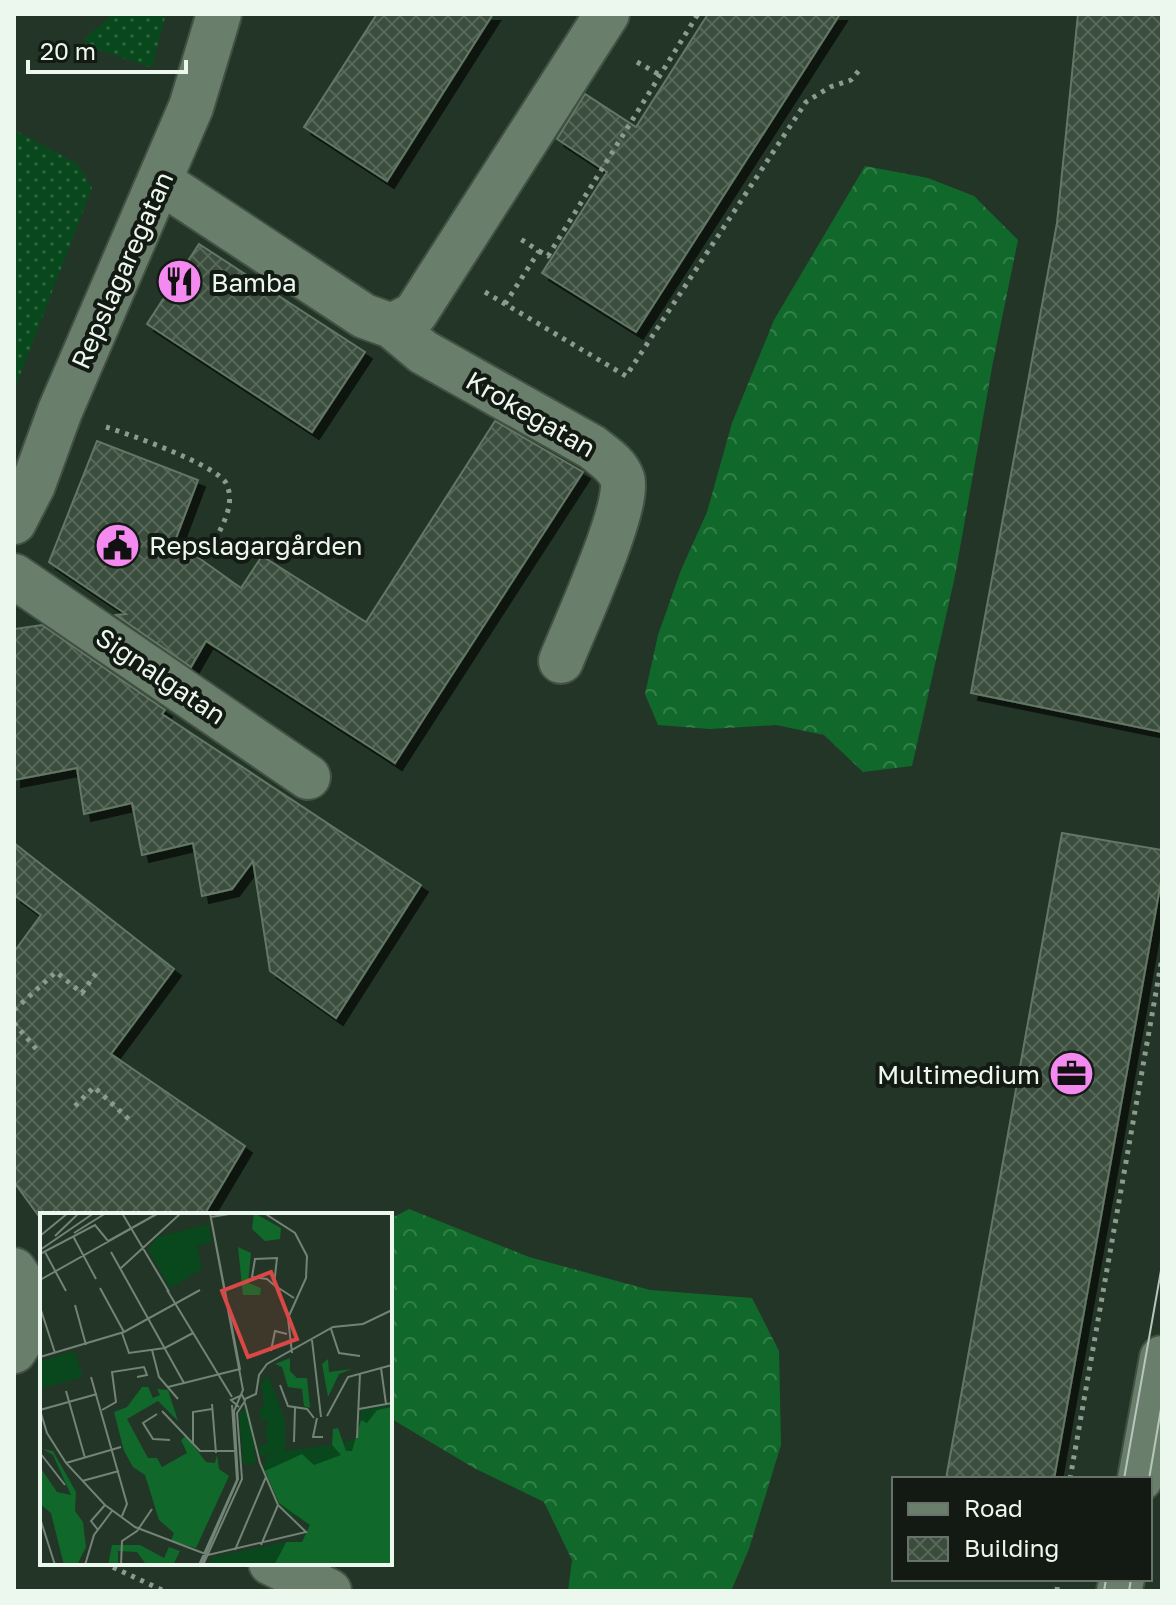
<svg xmlns="http://www.w3.org/2000/svg" width="1176" height="1605" font-family="'Golos Text',sans-serif">
	<defs>
		<pattern id="grass-dots" width="8" height="8" patternUnits="userSpaceOnUse" patternTransform="scale(2)"><rect width="8" height="8" fill="#09481c"/><path d="M2 2h.1M6 6h.1" fill="none" stroke="#2d633d" stroke-width="1.8" stroke-linecap="round"/></pattern>
		<pattern id="forest-crowns" width="20" height="18" patternUnits="userSpaceOnUse" patternTransform="scale(2)"><rect width="20" height="18" fill="#10692b"/><path d="M2 6a3 3 0 1 1 6 0M12 15a3 3 0 1 1 6 0" fill="none" stroke="#337f4a"/></pattern>
		<pattern id="building-cross-hatch" width="8" height="8" patternUnits="userSpaceOnUse" patternTransform="scale(2)"><rect width="8" height="8" fill="#3a4d3c"/><path d="M0 0l8 8M0 8l8-8" fill="none" stroke="#576758"/></pattern>
		<filter id="shadow"><feDropShadow dx="7" dy="7" stdDeviation="0" flood-color="#0009"/></filter>
	</defs>
	<rect width="100%" height="100%" fill="#233526"/>
	<path fill="url(#grass-dots)" d="M113,14H166L153,64L149,67L93,48L84,39Z
		M14,130L78,164L92,188L14,391Z"/>
	<path fill="url(#forest-crowns)" d="M865,166L928,178L974,196L1018,240L993,362L955,576L912,766L863,772L824,735L776,725L710,729L658,725L645,694L658,635L681,570L707,512L732,423L774,320Z
		M409,1209L529,1257L650,1290L752,1298L779,1351L781,1445L749,1549L731,1591H568L572,1560L544,1502L474,1468L390,1418V1219Z"/>
	<path fill="url(#building-cross-hatch)" stroke="#637765" stroke-width="2" filter="url(#shadow)" d="M377,14H493L387,181L304,127Z
		M708,14H840L636,332L542,273L607,172L557,139L585,94L636,127Z
		M1078,14H1162V732L971,693L1057,223Z
		M199,244L365,352L312,432L147,324Z
		M495,421L583,472L395,763L206,641L191,667L116,615L126,614L49,562L97,441L198,480L175,541L241,588L262,556L366,622Z
		M42,625L165,710L162,714L421,885L336,1018L270,971L253,861L232,889L202,896L193,843L142,855L132,803L84,814L77,768L14,780V629Z
		M1062,833L1162,850V876L1054,1479H946Z
		M14,843L174,969L111,1054L245,1146L204,1215H38L14,1182V952L41,915L14,895Z"/>
	<g fill="none" stroke-linecap="round" stroke-linejoin="round">
		<defs>
			<path id="street" d="M161,182L364,316L392,326L415,314L607,14
				M392,326L423,352L592,447C603,456 617,464 622,478C632,503 573,630 561,661
				M14,522L33,485L60,411L191,107L219,14
				M14,576L308,777
				M14,1270L42,1311
				M14,1351L41,1309
				M1140,1479L1162,1358
				M271,1563L329,1591
				M1119,1591L1122,1579"/>
		</defs>
		<use href="#street" stroke="#425144" stroke-width="48"/>
		<path stroke="#8d9b8f" stroke-width="5" stroke-dasharray="4 6" stroke-linecap="butt" d="M637,62L660,75
			M539,251L548,256L698,14
			M485,292L626,376L806,102L830,87L851,80L862,67
			M505,304L539,251L519,238
			M106,427C129,434 216,465 226,483C237,505 220,529 211,548
			M14,1010L56,972L82,993L99,969
			M14,1023L38,1051
			M75,1106L94,1087L133,1123
			M1070,1479L1162,958
			M104,1563L164,1591
			M1057,1591L1058,1579"/>
		<use href="#street" stroke="#6a7e6c" stroke-width="44"/>
		<path stroke="#b8c5ba" stroke-width="2" d="M1124,1479L1162,1265
			M1149,1479L1162,1403
			M1104,1591L1106,1579
			M1129,1591L1131,1579"/>
	</g>
	<defs>
		<symbol id="restaurant-disc" viewBox="-11 -11 22 22"><circle r="9.5" fill="#f489f0" stroke="#121a13"/><path d="M-5-6h1v4h1v-4h1v4h1v-4h1v5L-1.5 .5V6h-2V.5L-5-1ZM5-6V6H3V1.5H1.5Q1.5-4 5-6Z" fill="#111"/></symbol>
		<symbol id="civic-disc" viewBox="-11 -11 22 22"><circle r="9.5" fill="#f489f0" stroke="#121a13"/><path d="M-.6-6.5H3V-4.5H.6V-3L4-1V1h2V6H-6V1h2V-1L-.6-3ZM-1.2 2.5V6h2.4V2.5Z" fill="#111"/></symbol>
		<symbol id="office-disc" viewBox="-11 -11 22 22"><circle r="9.5" fill="#f489f0" stroke="#121a13"/><path d="M-6-3h4V-5.5h4V-3h4V5H-6ZM-1-4.5V-3h2v-1.5ZM-6 0V1H6V0Z" fill="#111"/></symbol>
	</defs>
	<g fill-rule="evenodd">
		<use href="#restaurant-disc" x="154" y="256" width="51" height="51"/>
		<use href="#civic-disc" x="92" y="520" width="51" height="51"/>
		<use href="#office-disc" x="1046" y="1048" width="51" height="51"/>
	</g>
	<g text-anchor="middle" dominant-baseline="central" stroke-width="8" stroke-linejoin="round" paint-order="stroke">
		<g font-size="26" fill="#ecf7ed" stroke="#121a13">
			<text transform="translate(122 270) rotate(-66)">Repslagaregatan</text>
			<text transform="translate(531 414) rotate(30)">Krokegatan</text>
			<text transform="translate(161 676) rotate(34)">Signalgatan</text>
		</g>
		<g font-size="26" fill="#ecf7ed" stroke="#121a13" text-anchor="start">
			<text x="211" y="282">Bamba</text>
			<text x="149" y="545">Repslagargården</text>
			<text x="1040" y="1074" text-anchor="end">Multimedium</text>
		</g>
	</g>
	<g transform="translate(40 1213)">
		<rect width="352" height="352" fill="#233526"/>
		<path d="M169,11L172,29L157,33L162,56L130,75L108,37L117,24ZM228,162L245,207V238L292,232L303,238L305,229L319,225L321,197L352,192V352H234L246,329L262,328L270,312L244,297L223,253L228,240L220,244L219,233L228,230L224,216L227,215V207L223,206L224,215L219,198L224,192L221,171Z" fill="#09481c"/>
		<path d="M214,0L241,15L240,26L225,28L212,16ZM198,34L211,40L208,70L221,75L220,82H203ZM250,145V158L257,165H267L270,195L264,193L262,176L248,174L242,154L235,151ZM288,146L289,159L312,156L299,161L288,184L282,151ZM102,174H108L113,185L120,182L117,176L128,177L138,208L118,188L87,206L108,245H117L122,254L147,240L141,227L146,223L166,249L175,250L177,242L179,256L189,263L156,335L131,328L134,320L119,307L105,262L93,254L84,238L74,199L87,194ZM352,194V352H234L246,329H262L270,312L239,290L225,258L262,241L274,252L301,242L292,232L293,216L298,215L306,238H312L321,207L327,210L337,197ZM3,236L13,238L36,279L35,298L43,309L46,334L37,352H24L11,300L0,291V254L17,279L31,282L13,242ZM72,332H100L124,345L129,334L140,338L133,352L105,350L97,339L78,338V351L68,352Z" fill="#10692b"/>
		<path d="M199,198H209L216,250L203,251Z" fill="#09481c"/>
		<path d="M35,138L43,164L0,176V148ZM246,329L234,352H167L173,344Z" fill="#09481c"/>
		<path fill="none" stroke="#738376" stroke-width="2" d="M82,0L129,79M224,0L255,20L267,43L266,65L248,105L252,140M171,4L195,0M34,20L66,0M0,23L28,0M15,23L39,0M33,23L56,66M0,37L54,0M5,39L26,78M71,39L144,170M0,41L55,12L68,28L118,0M81,55L141,0M0,67L119,0M234,72L237,45L215,46L212,64L227,66L234,72L254,85M60,75L84,119M127,77L192,184M35,92L46,132M0,94L15,140M291,116L299,140L320,143M82,120L89,140L125,135L153,120M272,127L281,204M112,137L119,164L138,186M231,138L235,118L247,121M0,144L84,119L160,77M341,155L346,191M51,164L87,291L82,303M240,172L248,193L267,196L274,205M128,174L200,156L170,0M26,178L45,245M57,181L0,197L7,220L26,250L65,292L95,314L168,342L266,319L238,292L220,250L205,190M205,186L216,181L219,162L227,151L293,114L323,111L352,97M172,191L176,240M319,196L352,190M62,197L76,189L72,159L104,154L107,162L97,164M122,198L160,238H195M117,201L103,210L113,226L130,227M287,203L308,164L352,152M277,205L273,224H283M317,225L320,160M254,229L255,195M153,231V199L172,196M0,240L25,272M26,250L81,234M42,268L79,258M0,305L15,352M58,317L51,308L65,292M221,332L238,292M195,337L226,264M45,352L54,322L72,298M81,352L82,328L97,318L112,296M159,352L197,267L192,192M161,352L198,266L194,198L203,177L170,0M163,352L202,266L197,200L205,188L202,182L191,187L199,194"/>
		<path fill="#d94746" fill-opacity="0.15" stroke="#d94746" stroke-width="4" d="M231,59L257,126L208,144L182,78Z"/>
		<rect width="352" height="352" fill="none" stroke="#ecf7ed" stroke-width="4"/>
	</g>
	<rect width="1176" height="1605" fill="none" stroke="#ecf7ed" stroke-width="32"/>
	<rect x="892" y="1477" width="260" height="104" fill="#121a13" stroke="#69726a" stroke-width="2"/>
	<rect x="908" y="1503" width="40" height="12" fill="#6a7e6c" stroke="#69726a" stroke-width="2"/>
	<text x="964" y="1517" font-size="24" fill="#ecf7ed">Road</text>
	<rect x="908" y="1537" width="40" height="24" fill="url(#building-cross-hatch)" stroke="#69726a" stroke-width="2"/>
	<text x="964" y="1557" font-size="24" fill="#ecf7ed">Building</text>
	<path d="M28 60v12h158v-12" fill="none" stroke="#ecf7ed" stroke-width="4"/>
	<text x="40" y="60" font-size="24" fill="#ecf7ed" stroke="#121a13" stroke-width="6" paint-order="stroke">20 m</text>
</svg>
